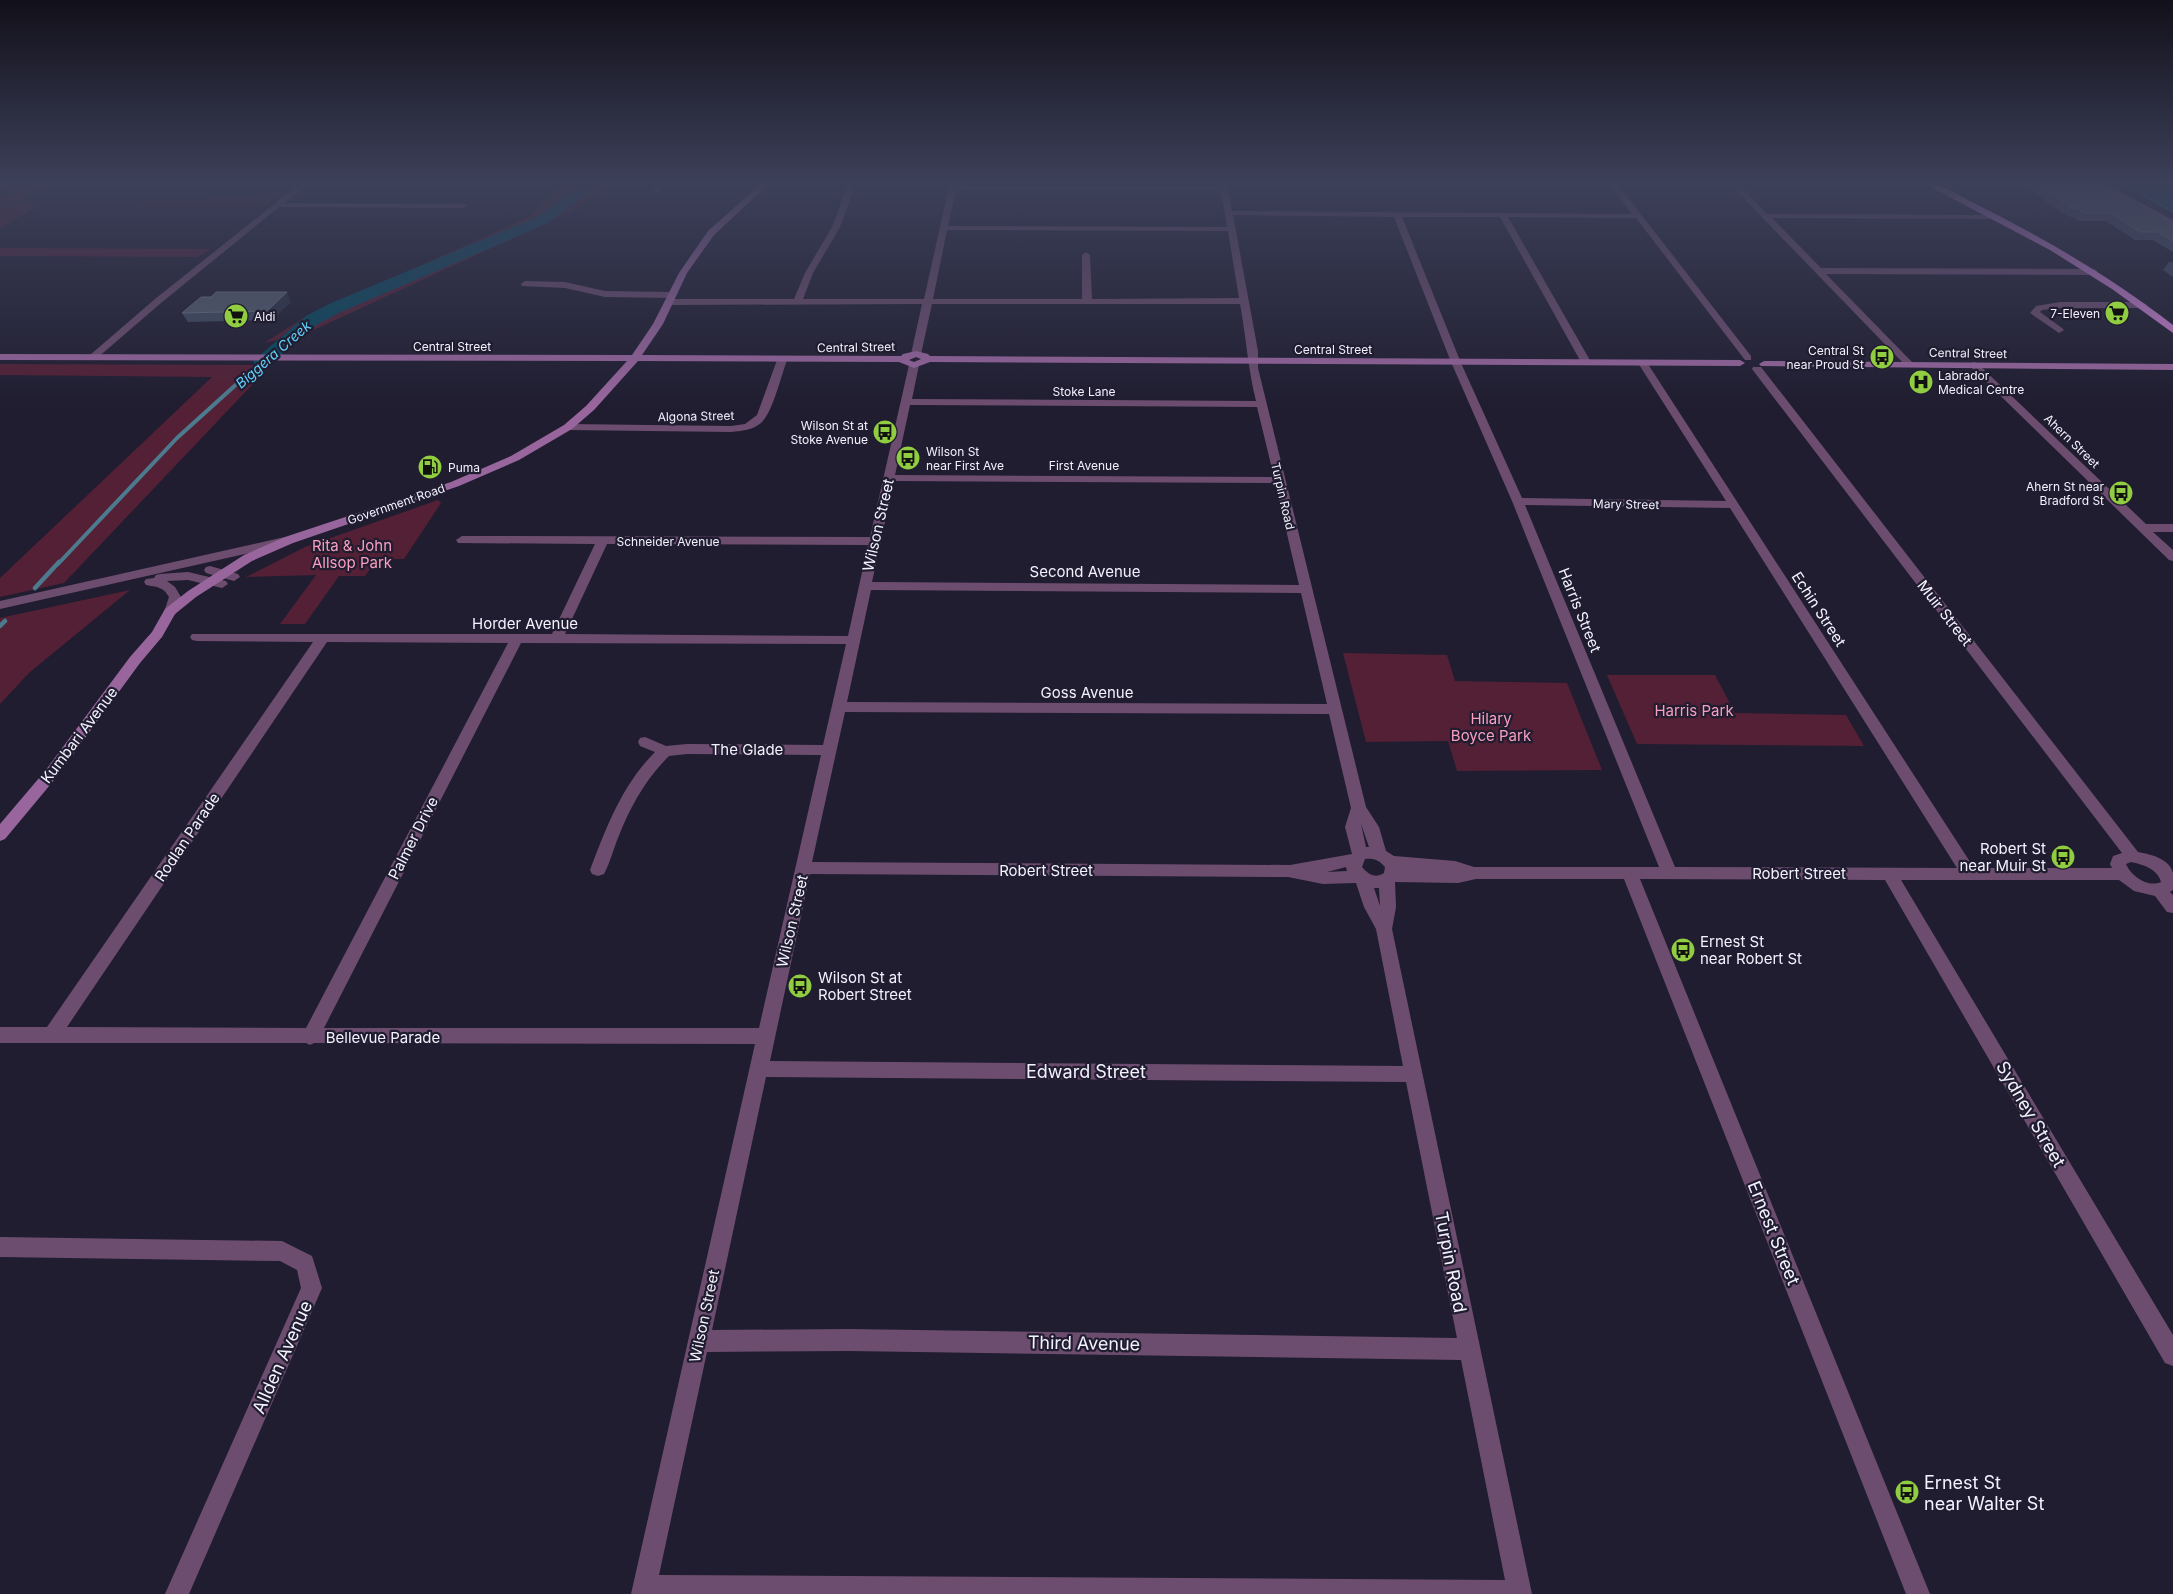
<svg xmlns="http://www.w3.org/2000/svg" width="2173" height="1594" font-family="Inter,sans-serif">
	<rect width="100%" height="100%" fill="#201d30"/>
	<path fill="#532035" d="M25,182H50L22,198L37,206L0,229V197Z
		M566,182H605L600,193L576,209L307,333L264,343L302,319L529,217C540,204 554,195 566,182Z
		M212,198L274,199L265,206H138L146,200H210Z
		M0,248L211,249L198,257L0,256Z
		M0,364L271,365L64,583L0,597V578L212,377L0,375Z
		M438,500L441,503L404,559H377L365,576H339L305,624H280L316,575L246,577L305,547Z
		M130,590L30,672L0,704V618Z
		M1343,653L1447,655L1455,681L1567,683L1602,770L1457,771L1448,741L1366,742Z
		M1607,675H1715L1735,713L1846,715L1864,746L1637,744Z"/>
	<path fill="#05495f" stroke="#4c7b8f" d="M2119,182H2173V212Z"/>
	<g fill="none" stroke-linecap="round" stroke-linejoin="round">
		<path stroke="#4c7b8f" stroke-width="4" d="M58,564L177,438L262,361"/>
		<path stroke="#4c7b8f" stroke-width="4.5" d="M35,588L59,562
			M0,626L5,621"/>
		<path fill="#05495f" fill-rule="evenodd" d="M580,182H595L577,202L546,224L341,312L318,324L269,365L262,367L255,365L253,361L306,316L329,304L534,218L560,201Z"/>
		<path fill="#6d4d6f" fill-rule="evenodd" d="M302,182H310L285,203L463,204L467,206L463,208L279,207L161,303L96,359H90V355L155,299Z
			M659,182H667L660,192H654L653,190Z
			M849,182H857L840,227L813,273L803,299H924L950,182H958L957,186L1220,187L1219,182H1227L1232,211L1632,214L1608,182H1616L1751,356V360H1745L1636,218L1508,217L1591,362L1586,365L1581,362L1500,217H1402L1461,363L1522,498L1726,501L1638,363L1640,361H1646L1974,868H2112L2110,864L2113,856L2122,853L1752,369L1753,367H1761L2138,852C2150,854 2170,859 2173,873C2173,878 2173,885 2173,890L2170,892L2173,895V913L2167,912L2155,896L2134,891L2119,880H1901L2173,1335V1366L2165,1363L1885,880L1640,879L1930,1594H1906L1624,879H1476L1458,883L1395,882L1396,907L1392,929L1532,1594H631L755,1044L314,1043L310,1045L306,1043H0V1027H47L313,642L197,641L192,640L190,637L192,634H552L595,544L458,543L456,540L462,536L870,537L909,365L914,362L919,365L912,399L1256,401C1248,369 1246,336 1240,304H932L921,354L916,357L911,354L922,304L669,305L664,302L669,299H794L805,273L832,227ZM956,190L1221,191L1227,227L948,226ZM1233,215L1394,217L1451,362L1512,501L1659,867H1474L1455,861L1394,856L1386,851L1379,827L1366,807L1258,368V351ZM947,230L1228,231L1239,298L1092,299L1090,255L1086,252L1082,255V299H933ZM910,405L1257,407L1274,477L895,475ZM894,481L1275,483L1299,585L872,582ZM1525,505L1730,508L1957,868L1675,867ZM607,544L868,545L848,636L565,634ZM871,590L1301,593L1327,704L847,702ZM327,642L508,643L306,1028L67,1027ZM521,643L846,644L823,745L687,744L666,746L645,737L640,738L638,742L640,746L655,752C622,785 606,828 590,870L592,874L598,876L604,874C610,863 613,850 618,838C630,807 645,780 669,756L687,754L821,755L759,1028H324ZM845,712L1329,714L1351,808L1345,827L1352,854L1290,865L812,862ZM1361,824L1369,847H1366ZM1365,859C1374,858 1379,860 1385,867L1384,873C1375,879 1368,874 1362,867ZM2131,862C2142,864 2158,869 2161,882C2148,888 2131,876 2126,864ZM1346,867L1347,871L1327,872ZM810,874L1288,877L1323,884L1356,883L1364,907L1376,929L1403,1066L770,1061ZM1374,888H1379L1380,906ZM766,1077L1406,1082L1457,1338L849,1329L712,1330ZM849,1351L1461,1360L1505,1580L659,1575L707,1352Z
			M1728,182H1736L1767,214L1998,215L2002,217L1998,219L1772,218L1821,268L2094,269L2098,272L2094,275L1826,274L1912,362L1914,364L1909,367L1906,366Z
			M525,281L565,282L605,291L672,292L677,295L672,298L605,297L565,288L522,286L521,284Z
			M2060,302H2142L2147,305L2142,308H2060L2042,310L2040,312L2062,328L2064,330L2059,333L2030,313L2036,306Z
			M782,357L787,360C781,376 773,412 761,423C753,430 741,431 731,432L568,430L563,427L568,424L731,426L745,424L757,415L777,360Z
			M1974,362L1977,363L2146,524H2173V532H2153L2173,550V561L2169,560L1971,367V363Z
			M0,1237L282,1241L312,1256L322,1288L189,1594H165L301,1288L297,1270L280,1261L0,1257Z"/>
		<path fill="#6d4d6f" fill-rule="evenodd" d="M2093,182H2102L2173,220V225Z
			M285,537L291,541L289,544L0,609V601Z
			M210,566L238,574L240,577L234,581L206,573L204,570L206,567Z
			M188,572L226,581L228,584L222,588L188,580L167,581L175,587L181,597L175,615H165L164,612L169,597C163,586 156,587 146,585L144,582L146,579L154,578L156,575L160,574Z"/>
		<path fill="#98669d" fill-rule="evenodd" d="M763,182H771L714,235L687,273L663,324L642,355L901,356L903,354L916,351L928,354L930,356L1740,360L1745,363L1740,366L930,362L914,368L899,362L638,361L594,410L572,429L519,460L459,486L293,543L252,561L196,597L175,614L162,637L140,663L55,779L5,839L0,841V824L45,771L130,657L152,632L165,609L188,591L244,555L285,537L451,482L511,456L564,425L586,406L627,361L0,360V354L632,355L653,324L679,273L708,231ZM916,357L921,359L914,362L909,360Z
			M1764,361L2173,364V370L1761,366L1759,364Z"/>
		<path fill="#ca80d0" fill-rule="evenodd" d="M1921,182C1938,181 1958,195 1974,203C2044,238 2111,277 2173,325V333L2112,289L2050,250Z"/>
	</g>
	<path fill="#404b5d" d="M1862,182H1916L1915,184L1871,190Z
		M1959,182H2096L2173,224V252L2153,240H2135L2106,221H2079L2072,217L2067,216L2027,188H1967Z
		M2169,262H2173V277L2163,270Z
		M291,302L271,320L188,322L182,313Z"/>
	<path fill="#2b3144" d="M1875,182H1916L1915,184L1871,190Z
		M287,292L291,302L271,320L267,311Z"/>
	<path fill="#545d6e" stroke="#6d7485" d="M2034,182H2096L2105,187H2110L2128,199H2132L2152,210L2173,224V241L2158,232H2140L2111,213H2084L2077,208H2072Z
		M216,292H287L267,311L182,313L201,297H211Z"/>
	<linearGradient id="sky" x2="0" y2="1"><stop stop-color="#12101a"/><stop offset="0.45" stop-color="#3c4059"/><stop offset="1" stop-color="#3c4059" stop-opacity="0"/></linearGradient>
	<rect width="2173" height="405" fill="url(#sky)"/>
	<defs>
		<symbol id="supermarket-disc" viewBox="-11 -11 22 22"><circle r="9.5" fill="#90cd40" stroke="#201d30"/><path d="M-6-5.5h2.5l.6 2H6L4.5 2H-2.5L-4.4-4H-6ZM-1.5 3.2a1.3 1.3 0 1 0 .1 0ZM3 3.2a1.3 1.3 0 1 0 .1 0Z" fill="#111"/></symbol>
		<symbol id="bus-disc" viewBox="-11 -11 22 22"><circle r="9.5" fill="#90cd40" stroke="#201d30"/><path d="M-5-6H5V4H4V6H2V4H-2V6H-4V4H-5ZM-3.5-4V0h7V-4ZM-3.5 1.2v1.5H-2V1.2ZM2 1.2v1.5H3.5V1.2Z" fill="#111"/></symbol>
		<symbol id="hospital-disc" viewBox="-11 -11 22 22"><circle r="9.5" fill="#90cd40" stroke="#201d30"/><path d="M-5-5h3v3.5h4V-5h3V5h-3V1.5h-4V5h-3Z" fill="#111"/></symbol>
		<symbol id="fuel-disc" viewBox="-11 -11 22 22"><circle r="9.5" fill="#90cd40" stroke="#201d30"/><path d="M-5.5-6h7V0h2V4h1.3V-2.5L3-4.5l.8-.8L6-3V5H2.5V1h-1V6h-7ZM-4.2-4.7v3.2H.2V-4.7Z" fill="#111"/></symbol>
	</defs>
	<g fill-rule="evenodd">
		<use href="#supermarket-disc" x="2103" y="299" width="28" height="28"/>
		<use href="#supermarket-disc" x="222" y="302" width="28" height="28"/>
		<use href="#bus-disc" x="1868" y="343" width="28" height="28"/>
		<use href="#hospital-disc" x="1907" y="368" width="28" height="28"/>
		<use href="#bus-disc" x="871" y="418" width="28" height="28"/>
		<use href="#bus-disc" x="894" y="444" width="28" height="28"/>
		<use href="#fuel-disc" x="416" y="453" width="28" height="28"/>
		<use href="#bus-disc" x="2107" y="479" width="28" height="28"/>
		<use href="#bus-disc" x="2049" y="843" width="28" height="28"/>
		<use href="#bus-disc" x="1669" y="936" width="28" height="28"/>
		<use href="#bus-disc" x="786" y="972" width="28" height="28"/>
		<use href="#bus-disc" x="1893" y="1478" width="28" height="28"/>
	</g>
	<g text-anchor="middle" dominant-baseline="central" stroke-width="4.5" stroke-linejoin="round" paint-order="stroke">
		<g font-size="12" fill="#f3f1fe" stroke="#201d30" text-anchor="end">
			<text x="2100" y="313">7-Eleven</text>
			<text x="254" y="316" text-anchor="start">Aldi</text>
			<text x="1864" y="350">Central St<tspan x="1864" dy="14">near Proud St</tspan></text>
			<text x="1938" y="375" text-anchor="start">Labrador<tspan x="1938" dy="14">Medical Centre</tspan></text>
			<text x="868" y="425">Wilson St at<tspan x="868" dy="14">Stoke Avenue</tspan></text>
			<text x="926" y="451" text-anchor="start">Wilson St<tspan x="926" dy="14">near First Ave</tspan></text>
			<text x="448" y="467" text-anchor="start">Puma</text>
			<text x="2104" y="486">Ahern St near<tspan x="2104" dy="14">Bradford St</tspan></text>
		</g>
		<g font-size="12" fill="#f3f1fe" stroke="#201d30">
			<text x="452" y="346">Central Street</text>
			<text transform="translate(856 347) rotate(-1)">Central Street</text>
			<text x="1333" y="349">Central Street</text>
			<text transform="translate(1968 353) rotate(1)">Central Street</text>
			<text x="1084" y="391">Stoke Lane</text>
			<text transform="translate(696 416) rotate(-1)">Algona Street</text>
			<text transform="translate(2072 441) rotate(44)">Ahern Street</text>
			<text x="1084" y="465">First Avenue</text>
			<text transform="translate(1283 496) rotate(77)">Turpin Road</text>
			<text transform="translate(396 504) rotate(-19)">Government Road</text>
			<text transform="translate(1626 504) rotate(1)">Mary Street</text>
			<text x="668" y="541">Schneider Avenue</text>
		</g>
		<g font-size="14" font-style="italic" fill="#61d0fc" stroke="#201d30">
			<text transform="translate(273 354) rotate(-41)">Biggera Creek</text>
		</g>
		<g font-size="15" fill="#f3f1fe" stroke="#201d30">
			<text transform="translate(878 525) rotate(-77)">Wilson Street</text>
			<text x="1085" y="571">Second Avenue</text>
			<text transform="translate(1819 609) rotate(57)">Echin Street</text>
			<text transform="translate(1580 610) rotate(68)">Harris Street</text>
			<text transform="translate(1945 613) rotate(52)">Muir Street</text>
			<text x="525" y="623">Horder Avenue</text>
			<text x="1087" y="692">Goss Avenue</text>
			<text transform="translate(79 735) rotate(-53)">Kumbari Avenue</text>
			<text x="747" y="749">The Glade</text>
			<text transform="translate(187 837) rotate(-56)">Rodlan Parade</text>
			<text transform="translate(413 838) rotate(-63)">Palmer Drive</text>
			<text x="1046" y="870">Robert Street</text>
			<text x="1799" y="873">Robert Street</text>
			<text transform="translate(792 921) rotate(-77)">Wilson Street</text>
			<text x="383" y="1037">Bellevue Parade</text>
			<text transform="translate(704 1316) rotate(-78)">Wilson Street</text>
		</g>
		<g font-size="15" fill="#fb9ec0" stroke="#201d30">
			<text x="352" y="545">Rita &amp; John<tspan x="352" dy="17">Allsop Park</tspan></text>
			<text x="1694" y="710">Harris Park</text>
			<text x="1491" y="718">Hilary<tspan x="1491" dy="17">Boyce Park</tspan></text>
		</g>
		<g font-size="15" fill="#f3f1fe" stroke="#201d30" text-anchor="start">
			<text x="2046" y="848" text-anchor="end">Robert St<tspan x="2046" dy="17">near Muir St</tspan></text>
			<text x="1700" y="941">Ernest St<tspan x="1700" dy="17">near Robert St</tspan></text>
			<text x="818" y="977">Wilson St at<tspan x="818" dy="17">Robert Street</tspan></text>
		</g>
		<g font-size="18" fill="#f3f1fe" stroke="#201d30">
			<text x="1086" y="1071">Edward Street</text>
			<text transform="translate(2031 1114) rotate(60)">Sydney Street</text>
			<text transform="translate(1774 1233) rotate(68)">Ernest Street</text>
			<text transform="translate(1451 1262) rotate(79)">Turpin Road</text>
			<text transform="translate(1084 1343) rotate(1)">Third Avenue</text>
			<text transform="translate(282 1357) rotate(-66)">Allden Avenue</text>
		</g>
		<g font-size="18" fill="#f3f1fe" stroke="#201d30" text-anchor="start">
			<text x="1924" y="1482">Ernest St<tspan x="1924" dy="21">near Walter St</tspan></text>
		</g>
	</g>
</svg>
